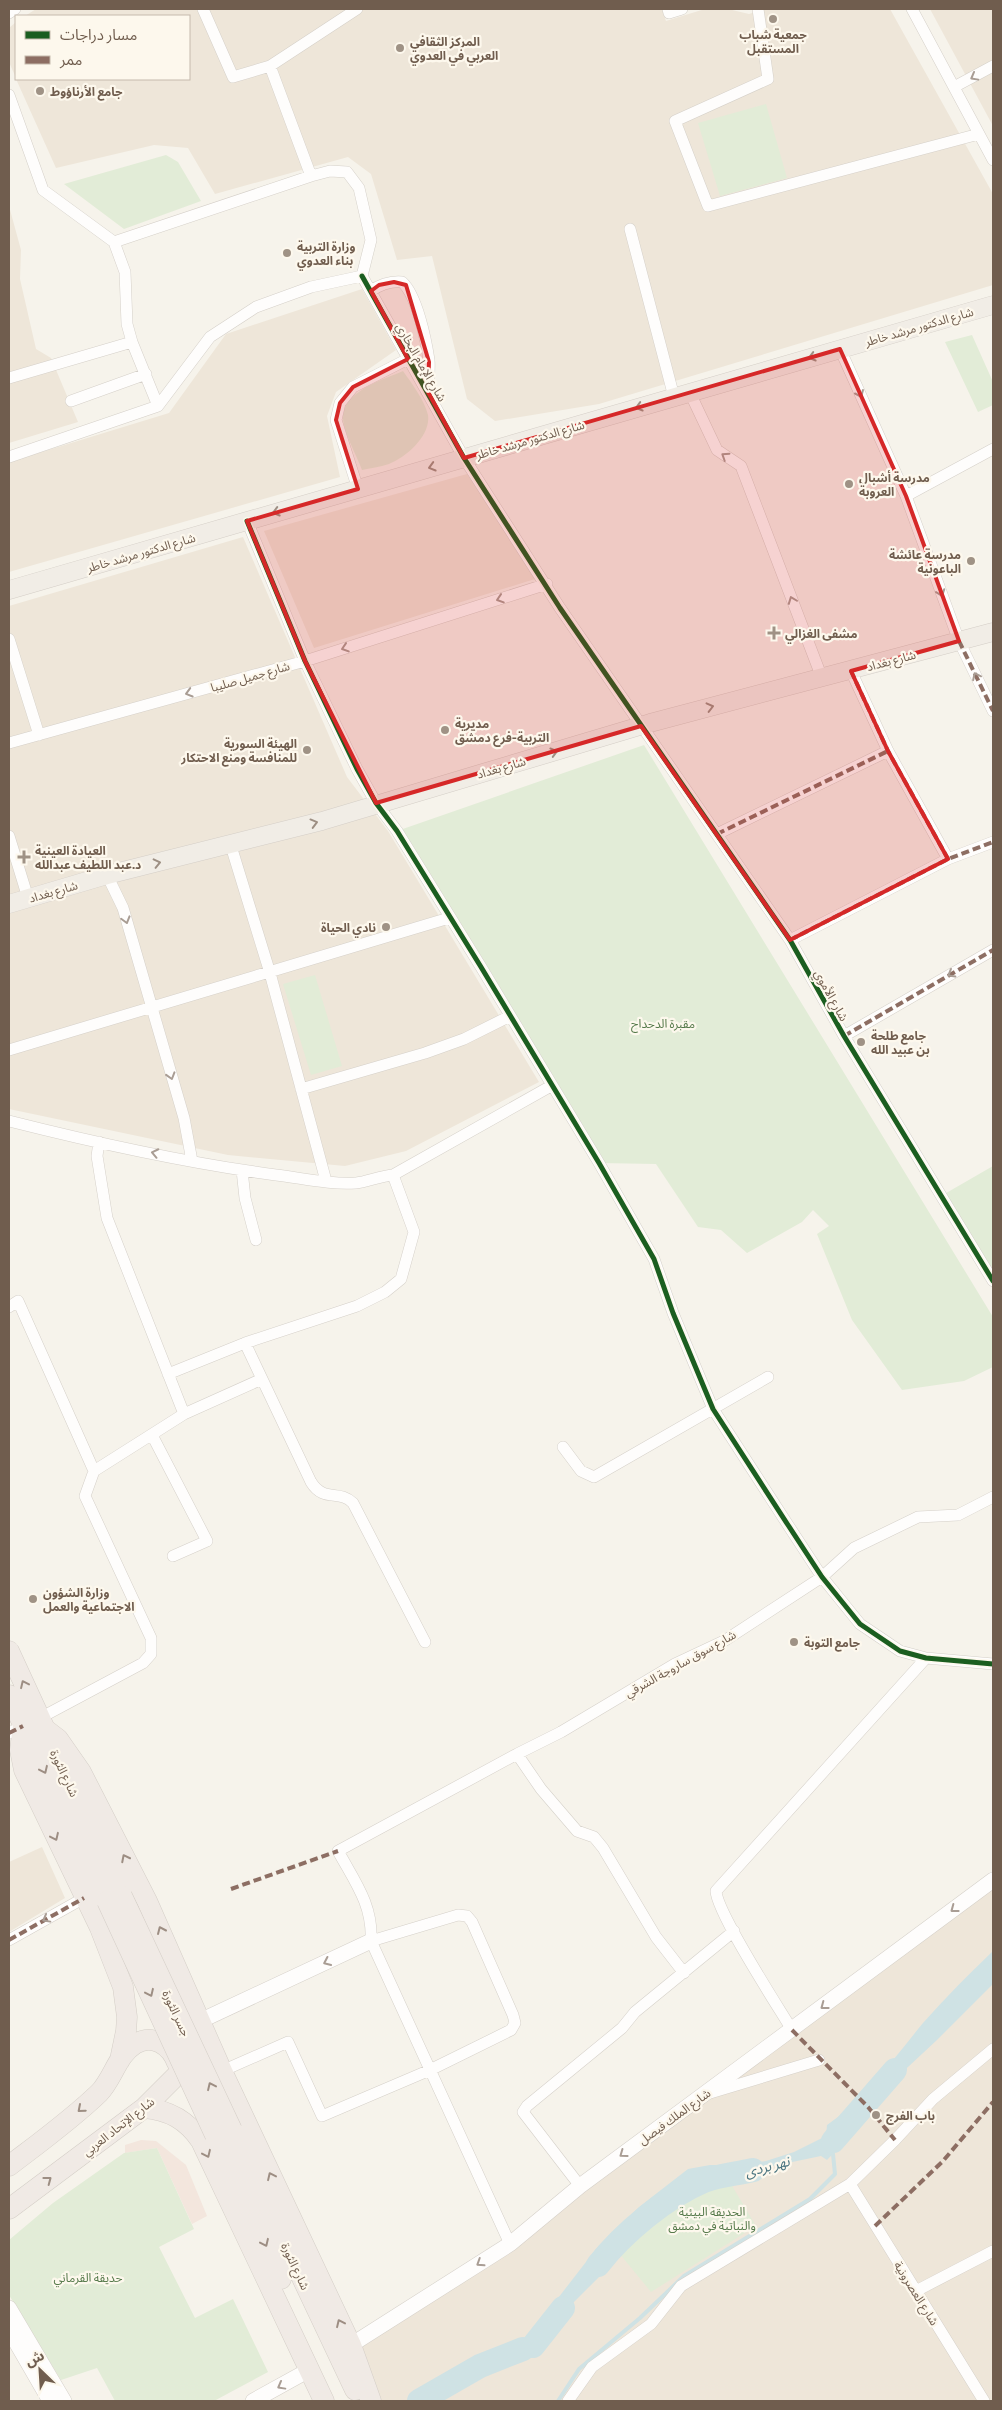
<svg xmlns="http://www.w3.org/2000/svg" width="1002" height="2410" font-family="Commissioner,'Noto Sans Arabic',sans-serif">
	<rect width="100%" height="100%" fill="#f6f3eb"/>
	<path fill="#eee6d9" d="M36,9H662L666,21L705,9H728L749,14L765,9H890L993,194V285L599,404L495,421L467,399L432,256L397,260L371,174L348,157L215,194L188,148L154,145L56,168L16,79H189V16H25Z
		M930,9H993V126Z
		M16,22V78L9,62V28Z
		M9,206L21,250L20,279L36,349L51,358L78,422L9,443Z
		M362,289L396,350L336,392L327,416L340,477L9,572V462L169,413L226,334Z
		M467,474L538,578L314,648L264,531Z
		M243,537L347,777L388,831L539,1082L406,1151L345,1166L228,1155L9,1109V606Z
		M42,1847L65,1898L9,1932V1862Z
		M993,1880V2401H365L351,2345L510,2244Z"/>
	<path fill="#f3e6dd" d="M141,2140L156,2141L186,2165L207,2216L192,2224L157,2148L125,2153V2145Z"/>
	<path fill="#e2ecd7" d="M766,104L787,178L720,196L698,123Z
		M166,155L178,162L201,201L124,229L64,184Z
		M972,335L993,382V405L978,412L945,342Z
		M403,371C412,384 424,399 428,415C431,436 406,457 389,464C380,467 370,468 362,470C357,456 344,433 343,419C342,391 383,380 403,371Z
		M644,745L993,1317V1367L964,1381L902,1390L852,1320L817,1234L829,1226L813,1210L802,1222L747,1253L721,1230L698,1227L656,1164L599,1163L397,831Z
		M315,975L342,1066L311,1075L283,984Z
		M993,1166V1276L941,1196Z
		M157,2148L194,2229L159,2247L195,2318L233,2299L268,2372L214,2401H115L97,2368L61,2380L9,2295V2240L53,2203L124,2153Z
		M731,2184L756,2226L651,2292L619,2253L640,2230L705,2187Z"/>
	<path fill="#cfe2e4" d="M993,1951V1984L937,2040L894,2080L890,2089L881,2101L868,2087C890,2066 904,2046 923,2023C945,1998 969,1974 993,1951Z
		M842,2114L853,2118L856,2130L827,2160L821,2156L773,2166L742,2178L726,2176L704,2181L659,2207L615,2244L600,2276L543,2333L538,2324L596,2249L639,2207L688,2169L710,2165H744L766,2161L794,2152L826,2136L827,2125Z"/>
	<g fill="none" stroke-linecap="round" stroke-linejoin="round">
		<path stroke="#cfe2e4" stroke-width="4" d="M558,2401L579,2369L640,2318L684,2276L810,2199L835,2174L833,2154"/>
		<path stroke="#cfe2e4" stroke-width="24" d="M833,2141L895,2070
			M598,2265C623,2233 666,2197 704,2181C719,2175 737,2174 753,2170
			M533,2346L563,2308
			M419,2401L480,2366L523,2349"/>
		<defs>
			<path id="street" d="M203,9L233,77L270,66L357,9
				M668,9L669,13L682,9
				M758,9L768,79L675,121L708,206L979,134
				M912,9L993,160
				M9,13L15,9
				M270,66L311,176
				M954,87L993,66
				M9,95L43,190L114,242L125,272L127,324L132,342L158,406
				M630,229L674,397
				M114,242L311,176L330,171L347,172L359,188L371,240L362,276
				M362,276L464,458L560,608L790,940L844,1036L993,1281
				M371,291C381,284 390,281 402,282C417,295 426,340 429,360C430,370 428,382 428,392
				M840,349L906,496L959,641L993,711
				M9,378L132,342
				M690,393L717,450L741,466L822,678
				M71,401L146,374
				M9,457L158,406L210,337L256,307L311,287L362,276
				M358,489L336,420L340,403L353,387L408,359
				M906,496L993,449
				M247,521L305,661L357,769L376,803L397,831L481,967L599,1163L654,1259L673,1313L713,1409L788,1525L822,1577L860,1624L900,1651L926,1658L993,1664
				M9,639L39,735
				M851,671L888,751L948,859
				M9,743L305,661L547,584
				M717,834L888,751
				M9,836L28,898
				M231,846L270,973L326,1181
				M107,875L123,908L184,1118L192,1161
				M790,940L948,859L993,842
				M844,1036L993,950
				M9,1050L449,918
				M301,1089L425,1053L464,1039L510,1016
				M9,1121C96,1143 187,1163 276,1175C302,1178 330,1185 356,1183C367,1182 380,1176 393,1175L551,1086
				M99,1142L97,1156L107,1218L184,1414
				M242,1170L245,1198L256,1240
				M9,1307L18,1301L94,1471
				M245,1343L311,1482C324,1503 339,1489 353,1503L425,1642
				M168,1374L245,1343L357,1306L385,1292L401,1279L414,1232L393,1175
				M152,1435L207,1541L173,1556
				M563,1447L581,1471L594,1477L768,1377
				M40,1718L143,1663L151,1654V1638L85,1496L94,1471L184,1414L262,1379
				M9,1733L23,1726
				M517,1754L541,1789L577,1831L594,1837L603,1848L656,1937L684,1973
				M9,1940L84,1898
				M792,2030C777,2005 717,1913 716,1891L926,1658
				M222,2071L288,2042L322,2116L430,2070L511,2030L515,2023L513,2015L472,1922L467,1916L458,1915L371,1941
				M710,2093L819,2060
				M850,2184L984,2401
				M580,2186L523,2112L527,2106L622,2028L635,2012L734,1931
				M510,2244L371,1941C373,1905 355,1882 338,1851L517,1754L561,1732L675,1664L724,1641L822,1577L854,1548L918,1517L958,1515L993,1497
				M916,2291L993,2251
				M568,2401L592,2367L651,2324L681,2286L850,2184L895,2140L933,2099L993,2049"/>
			<path id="secondary" d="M200,2021L371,1941
				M9,2308L64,2401
				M9,2330L50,2401
				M351,2345L510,2244L580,2186L993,1880
				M253,2401L309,2370"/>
			<path id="primary" d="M9,590L993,305
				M9,904L107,875L322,821L650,723L993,632"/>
			<path id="highway" d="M9,1651L122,1896
				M9,1695L107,1901
				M23,1726L20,1750L24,1770L100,1928L123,1987L127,2017L126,2031L120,2060
				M45,1729L58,1739L81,1772L147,1901L222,2071L351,2345L371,2401
				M144,2108C169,2110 187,2120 201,2141L324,2401
				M232,2130L355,2390
				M215,2135L281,2279
				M9,2166C39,2143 71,2120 99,2093C113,2079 117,2055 135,2044C153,2033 171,2046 177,2063
				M9,2209L144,2108L177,2075L190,2054"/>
		</defs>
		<use href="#street" stroke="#d5d0c9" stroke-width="12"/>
		<use href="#secondary" stroke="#d5d0c9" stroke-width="16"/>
		<use href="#primary" stroke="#d4cec7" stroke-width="19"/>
		<use href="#highway" stroke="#d4cec7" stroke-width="21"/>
		<use href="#street" stroke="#fefdfc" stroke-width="11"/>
		<use href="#secondary" stroke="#fefdfc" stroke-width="15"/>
		<use href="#primary" stroke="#f1ede6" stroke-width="18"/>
		<use href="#highway" stroke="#f0eae5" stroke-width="20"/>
		<defs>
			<path id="highway-bridge" d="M122,1896L232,2130
				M107,1901L215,2135"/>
		</defs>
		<use href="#highway-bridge" stroke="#d4cec7" stroke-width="21" stroke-linecap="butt"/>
		<use href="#highway-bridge" stroke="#f0eae5" stroke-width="20"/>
		<path stroke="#8d6e63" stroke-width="4" stroke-dasharray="8 4" stroke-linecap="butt" d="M959,641L993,711
			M851,671L888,751L948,859
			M717,834L888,751
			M790,940L948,859L993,842
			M844,1036L993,950
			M9,1733L23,1726
			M231,1889L338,1851
			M9,1940L84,1898
			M792,2030L868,2107L895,2140
			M875,2226L943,2161L993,2102"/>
		<defs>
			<path id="cycleway" d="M362,276L464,458L560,608L790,940L844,1036L993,1281
				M247,521L305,661L357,769L376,803L397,831L481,967L599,1163L654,1259L673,1313L713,1409L788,1525L822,1577L860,1624L900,1651L926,1658L993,1664"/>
		</defs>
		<use href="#cycleway" stroke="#fdf8ed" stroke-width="8"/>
		<use href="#cycleway" stroke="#1b5e20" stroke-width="5"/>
	</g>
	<defs><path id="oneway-chevron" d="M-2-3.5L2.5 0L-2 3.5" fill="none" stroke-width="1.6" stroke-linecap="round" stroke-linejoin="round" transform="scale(1.25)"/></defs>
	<g stroke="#a99d94">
		<use href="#oneway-chevron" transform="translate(974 77) rotate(151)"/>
		<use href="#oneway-chevron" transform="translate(860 394) rotate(66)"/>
		<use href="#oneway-chevron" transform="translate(725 456) rotate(-147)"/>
		<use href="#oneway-chevron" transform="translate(941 593) rotate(70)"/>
		<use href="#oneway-chevron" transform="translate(500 599) rotate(162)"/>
		<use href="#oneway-chevron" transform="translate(792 600) rotate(-111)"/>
		<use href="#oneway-chevron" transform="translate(345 648) rotate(162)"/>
		<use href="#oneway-chevron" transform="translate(976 676) rotate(-116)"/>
		<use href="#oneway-chevron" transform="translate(189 693) rotate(164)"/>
		<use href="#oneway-chevron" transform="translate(126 920) rotate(74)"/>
		<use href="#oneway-chevron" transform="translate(951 974) rotate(150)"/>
		<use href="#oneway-chevron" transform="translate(171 1076) rotate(73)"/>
		<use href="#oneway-chevron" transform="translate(155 1153) rotate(-168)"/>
		<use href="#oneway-chevron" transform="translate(954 1909) rotate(143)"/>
		<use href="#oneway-chevron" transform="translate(46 1919) rotate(151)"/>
		<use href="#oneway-chevron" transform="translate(327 1962) rotate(155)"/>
		<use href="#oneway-chevron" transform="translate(824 2006) rotate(143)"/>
		<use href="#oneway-chevron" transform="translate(623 2154) rotate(144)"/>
		<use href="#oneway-chevron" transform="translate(480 2263) rotate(147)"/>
		<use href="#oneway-chevron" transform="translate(281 2386) rotate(151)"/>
	</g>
	<g stroke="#9d8f83">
		<use href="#oneway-chevron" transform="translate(812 357) rotate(164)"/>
		<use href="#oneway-chevron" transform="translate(639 407) rotate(164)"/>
		<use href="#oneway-chevron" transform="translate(432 467) rotate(164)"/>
		<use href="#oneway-chevron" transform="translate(276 512) rotate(164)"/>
		<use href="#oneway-chevron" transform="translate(710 707) rotate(-14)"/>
		<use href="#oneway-chevron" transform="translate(554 752) rotate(-16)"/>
		<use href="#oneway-chevron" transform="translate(314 823) rotate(-15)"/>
		<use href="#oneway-chevron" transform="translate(157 863) rotate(-13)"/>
	</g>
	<g stroke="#9d8e83">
		<use href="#oneway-chevron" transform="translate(24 1684) rotate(-115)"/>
		<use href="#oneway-chevron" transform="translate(44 1770) rotate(65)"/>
		<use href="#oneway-chevron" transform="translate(55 1837) rotate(65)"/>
		<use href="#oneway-chevron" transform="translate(125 1858) rotate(-117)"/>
		<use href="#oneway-chevron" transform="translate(161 1930) rotate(-114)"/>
		<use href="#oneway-chevron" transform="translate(150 1993) rotate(65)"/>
		<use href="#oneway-chevron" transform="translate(211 2086) rotate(-115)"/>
		<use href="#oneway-chevron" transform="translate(81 2109) rotate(139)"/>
		<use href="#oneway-chevron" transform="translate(207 2154) rotate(65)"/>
		<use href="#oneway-chevron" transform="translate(271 2176) rotate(-115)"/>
		<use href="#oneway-chevron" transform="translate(48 2180) rotate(-37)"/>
		<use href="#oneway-chevron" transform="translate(265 2243) rotate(65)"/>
		<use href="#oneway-chevron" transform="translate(340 2323) rotate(-115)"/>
	</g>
	<path fill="#d62828" fill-opacity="0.2" stroke="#d62828" stroke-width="4" stroke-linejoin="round" d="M394,282L406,285L429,362L428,392L464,458L840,349L906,496L959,641L851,671L888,751L948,859L790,940L641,726L376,803L305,661L247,521L358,489L336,420L340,403L353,387L408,359L371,291L379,285Z"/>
	<g fill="#9f9285" stroke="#fdf8ed" stroke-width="2">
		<circle cx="773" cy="19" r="5"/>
		<circle cx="400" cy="48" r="5"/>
		<circle cx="40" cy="91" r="5"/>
		<circle cx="287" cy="253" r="5"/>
		<circle cx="849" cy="484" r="5"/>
		<circle cx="971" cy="561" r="5"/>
		<path d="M771.5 625.5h5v5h5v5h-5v5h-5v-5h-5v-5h5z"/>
		<circle cx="445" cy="730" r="5"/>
		<circle cx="307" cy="750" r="5"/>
		<path d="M21.5 849.5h5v5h5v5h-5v5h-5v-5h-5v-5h5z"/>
		<circle cx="386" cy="927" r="5"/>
		<circle cx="861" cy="1042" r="5"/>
		<circle cx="33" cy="1599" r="5"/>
		<circle cx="794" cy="1642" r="5"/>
		<circle cx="876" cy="2115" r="5"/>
	</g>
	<g text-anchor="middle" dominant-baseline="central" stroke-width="4.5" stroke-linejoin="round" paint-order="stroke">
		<g font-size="12" font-weight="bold" fill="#705d4e" stroke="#fdf8ed" text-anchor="start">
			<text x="773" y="34" text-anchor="middle">جمعية شباب<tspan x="773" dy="14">المستقبل</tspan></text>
			<text x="410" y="41">المركز الثقافي<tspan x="410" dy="14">العربي في العدوي</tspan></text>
			<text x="50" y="91">جامع الأرناؤوط</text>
			<text x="297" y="246">وزارة التربية<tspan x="297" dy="14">بناء العدوي</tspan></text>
			<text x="859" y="477">مدرسة أشبال<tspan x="859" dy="14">العروبة</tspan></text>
			<text x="961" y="554" text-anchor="end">مدرسة عائشة<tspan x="961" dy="14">الباعونية</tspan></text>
			<text x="785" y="633">مشفى الغزالي</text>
			<text x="455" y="723">مديرية<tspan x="455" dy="14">التربية-فرع دمشق</tspan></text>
			<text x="297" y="743" text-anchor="end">الهيئة السورية<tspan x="297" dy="14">للمنافسة ومنع الاحتكار</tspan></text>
			<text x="35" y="850">العيادة العينية<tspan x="35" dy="14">د.عبد اللطيف عبدالله</tspan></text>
			<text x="376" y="927" text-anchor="end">نادي الحياة</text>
			<text x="871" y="1035">جامع طلحة<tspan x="871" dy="14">بن عبيد الله</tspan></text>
			<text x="43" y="1592">وزارة الشؤون<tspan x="43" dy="14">الاجتماعية والعمل</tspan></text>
			<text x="804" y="1642">جامع التوبة</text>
			<text x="886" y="2115">باب الفرج</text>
		</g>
		<g font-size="12" fill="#705d4e" stroke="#fdf8ed">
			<text transform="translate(919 326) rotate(-16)">شارع الدكتور مرشد خاطر</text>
			<text transform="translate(422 362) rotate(60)">شارع الإمام البخاري</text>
			<text transform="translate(530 439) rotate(-16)">شارع الدكتور مرشد خاطر</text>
			<text transform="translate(141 552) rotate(-16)">شارع الدكتور مرشد خاطر</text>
			<text transform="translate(891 660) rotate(-15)">شارع بغداد</text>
			<text transform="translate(250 676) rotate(-16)">شارع جميل صليبا</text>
			<text transform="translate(501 767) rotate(-16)">شارع بغداد</text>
			<text transform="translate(53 891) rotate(-16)">شارع بغداد</text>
			<text transform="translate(832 995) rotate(61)">شارع الأموي</text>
			<text transform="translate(680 1663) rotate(-29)">شارع سوق ساروجة الشرقي</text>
			<text transform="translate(65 1773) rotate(65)">شارع الثورة</text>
			<text transform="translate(177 2013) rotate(65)">جسر الثورة</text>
			<text transform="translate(674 2116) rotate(-36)">شارع الملك فيصل</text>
			<text transform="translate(118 2126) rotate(-38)">شارع الإتحاد العربي</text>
			<text transform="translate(296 2266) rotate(65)">شارع الثورة</text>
			<text transform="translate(917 2293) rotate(58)">شارع العصرونية</text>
		</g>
		<g font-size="12" fill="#567a4b" stroke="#fdf8ed">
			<text x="663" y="1023">مقبرة الدحداح</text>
			<text x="712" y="2211">الحديقة البيئية<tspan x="712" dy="14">والنباتية في دمشق</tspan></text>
			<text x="88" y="2277">حديقة القرماني</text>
		</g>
		<g font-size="14" font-style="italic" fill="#4b7581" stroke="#fdf8ed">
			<text transform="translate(767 2166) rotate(-15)">نهر بردى</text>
		</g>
	</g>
	<rect width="1002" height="2410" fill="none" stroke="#705d4e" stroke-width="20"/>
	<rect x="15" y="15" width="175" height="65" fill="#fdf8ed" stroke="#c5baad"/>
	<rect x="25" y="31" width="25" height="8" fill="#1b5e20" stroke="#c5baad"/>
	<text x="60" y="40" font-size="15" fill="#705d4e">مسار دراجات</text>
	<rect x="25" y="56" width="25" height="8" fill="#8d6e63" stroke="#c5baad"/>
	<text x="60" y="65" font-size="15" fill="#705d4e">ممر</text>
	<g transform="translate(40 2370) rotate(335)" stroke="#fdf8ed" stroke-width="4" paint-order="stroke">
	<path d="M0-4L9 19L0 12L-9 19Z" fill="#705d4e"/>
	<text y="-8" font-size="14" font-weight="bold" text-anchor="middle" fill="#705d4e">ش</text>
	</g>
</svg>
